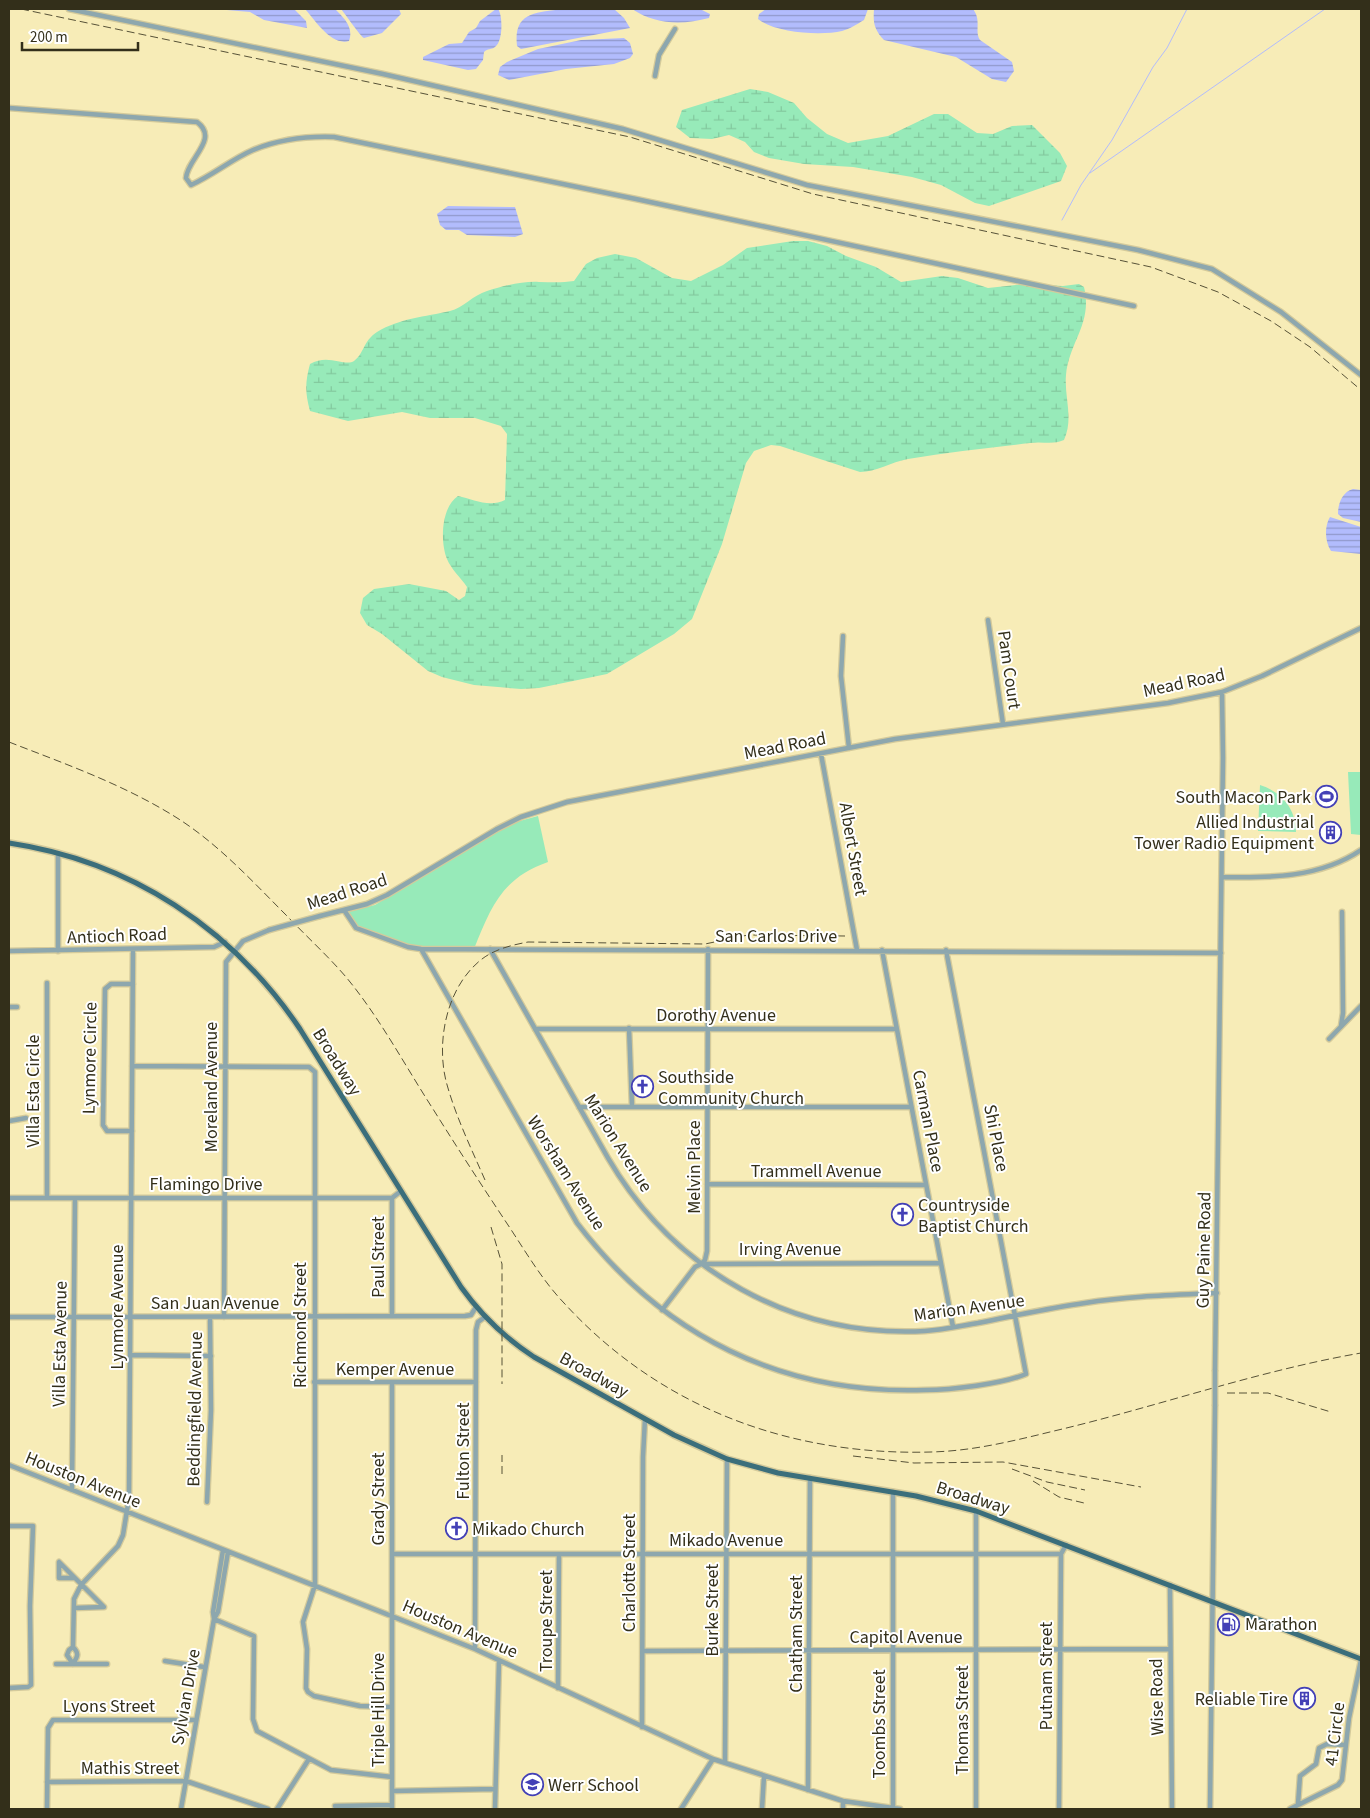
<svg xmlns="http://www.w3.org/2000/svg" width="1370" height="1818" font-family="'Source Sans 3',sans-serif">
	<defs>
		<pattern id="wetland-marsh" width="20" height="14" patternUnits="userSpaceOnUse" patternTransform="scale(1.25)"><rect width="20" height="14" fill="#97eab9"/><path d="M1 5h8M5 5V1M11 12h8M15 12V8" fill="none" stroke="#83c99e"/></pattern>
		<pattern id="water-rules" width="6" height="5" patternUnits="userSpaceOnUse" patternTransform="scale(1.25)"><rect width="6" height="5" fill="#b2bcfd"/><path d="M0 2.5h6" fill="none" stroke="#9199cc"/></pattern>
	</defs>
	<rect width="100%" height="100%" fill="#f7ecb7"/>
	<path fill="url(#wetland-marsh)" d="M750,89L768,92L794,103L807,118L827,134L848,143L888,136L934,114H948L977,133L993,134L1012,126L1032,125L1060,153L1067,166L1061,181L989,206L975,203L941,185L912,177L853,167L804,164L769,158L754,152L745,142L729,135L712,139L690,138L676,127L682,110Z
		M793,241H808L827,246L846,256L876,267L901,282L942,276L958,278L988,288L1024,284L1063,286L1079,284L1084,287C1093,323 1069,342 1066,375C1064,397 1074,418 1064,440C1053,445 1042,441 1030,443C989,448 948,452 908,459C891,462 876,472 860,472L780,446L771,445L754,451L746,463L722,544L692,619L674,634L607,674L539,688L521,689L474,685L442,677L428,671L382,634L367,625L360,613L363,598L374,589L409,584L446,591L459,600L465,596L467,587C461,578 451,569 447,559C440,542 441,507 458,496C473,499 489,508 505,500L507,434L501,426L475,418H430L402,412L348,421L310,411C305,393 305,382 310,364C328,353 345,367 354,361C364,354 363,341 377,332C400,318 425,317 450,311C463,308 473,295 487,291C502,286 523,281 539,282C551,282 561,283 574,281L586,264L597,258L615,254L636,258L672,278L691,281L723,265L747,248Z"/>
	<path fill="#97eab9" d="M1348,772H1361V835L1351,834Z
		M1260,785C1282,792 1296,809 1296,832L1258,831Z
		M538,816L548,862C502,878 491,907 474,949L420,948L407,946L359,929L345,912L375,905L481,840L516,822Z"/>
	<path fill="url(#water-rules)" d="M215,9H294L306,21L307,28L264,20L250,12Z
		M305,9H335C344,18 354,27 349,41C331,46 315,20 305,9Z
		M341,9H399L401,14L382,33L364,38C360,36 346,15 341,9Z
		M496,9H498C503,15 503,42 495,47C491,50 488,48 484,52L483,60L476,69L468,70L423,60V57L449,44L462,43L469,32L476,28L480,21Z
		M562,9H614L624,18L630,28L521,49L517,46C513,11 537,13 562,9Z
		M632,9H700L710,14L709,18C683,25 656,25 632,9Z
		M766,9H868L864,20C857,24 850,29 842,31C821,36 775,33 758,19L759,14Z
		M874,9H973C982,21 974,31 980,40L1012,62L1014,71L1006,82L992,79L956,57L884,40C874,29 873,23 874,9Z
		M624,38L630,43L633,54L630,58L614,64L566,69L509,80L498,75L500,67L507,62L538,49L581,40Z
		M448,206L515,207L523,234L515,237L467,235L459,230H446L440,225L437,214Z
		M1353,489L1361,490V522L1343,518L1338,514C1338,504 1342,492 1353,489Z
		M1330,517L1361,527V554L1331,551C1325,542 1324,527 1330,517Z"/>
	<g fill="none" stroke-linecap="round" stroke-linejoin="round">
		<path stroke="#b2bcfd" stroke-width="1" d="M1090,173L1325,9
			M1062,220L1081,185L1112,140L1153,67L1167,48L1187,9"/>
		<defs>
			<path id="minor" d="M69,9L383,74L623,129L807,185L1138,250L1212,269L1281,312L1361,375
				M655,76L659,55L675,29
				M9,108L197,122C220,139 187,159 186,178L191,185C213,175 232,159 253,150C280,139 306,136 334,137L636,199L1134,306
				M988,620L1003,724
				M843,636L841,676L849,748
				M821,754L857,950
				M58,853V951
				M1222,877C1269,878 1320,878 1361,850
				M344,910L356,928L408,947L421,949L1221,953
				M320,916L367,904L387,895L497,829L521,817L567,802L895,739L1168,703L1222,692L1262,676L1361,628
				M421,949L577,1223C663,1336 782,1395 925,1390C951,1390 1002,1384 1026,1374L946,950
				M490,949L608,1158C674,1271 793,1338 925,1331C943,1330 960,1326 978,1323C1013,1316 1049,1308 1085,1303C1129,1296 1173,1295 1217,1293
				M882,950L953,1327
				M9,951L214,947L225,942
				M47,983V1198
				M9,1007H17
				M1341,1026L1343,1013L1342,912
				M629,1028L632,1106
				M535,1029H896
				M1329,1039L1361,1006
				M132,1066L309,1067L315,1072V1585L303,1622L307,1649L306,1688L308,1692L314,1696L360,1706L392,1707
				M579,1107H911
				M9,1121L26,1118
				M132,1131H107L103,1125L105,989L111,984H133
				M707,1184L926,1185
				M9,1198H392L401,1191
				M701,1264L705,1260L707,1251L708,949
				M662,1310L695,1267L701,1264L940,1263
				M392,1316V1198
				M9,1317L465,1316L471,1315L476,1307
				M224,1317L226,962L243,941L269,930
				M131,1355L211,1356
				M1215,1370L1223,758L1222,692
				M314,1382H476
				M9,1465L475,1649L713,1759L843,1801L900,1809
				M72,1490L75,1198
				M207,1502L211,1410L210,1317
				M9,1526H33L30,1606L31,1685L28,1687L9,1688
				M392,1554H1061
				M1170,1585L1172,1809
				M74,1608L104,1607L59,1562V1578H74
				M214,1619L254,1636L253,1719L257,1731L331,1770L392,1777
				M214,1619L213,1612L223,1550
				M73,1647L69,1650L67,1655L73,1664C77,1657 80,1654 73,1647L74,1599L81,1585L118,1546L123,1535L129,1498L133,949
				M475,1649L476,1330L478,1322L485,1317
				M643,1651L1170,1649
				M165,1661L204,1667
				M56,1664H107
				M558,1688L559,1554
				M642,1727L643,1457L645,1419
				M725,1762L727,1459
				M47,1782L186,1781L268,1809
				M808,1790L810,1478
				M392,1791L495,1789
				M1298,1804L1300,1776L1316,1764L1319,1748L1327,1744L1346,1745
				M335,1806L392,1805
				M893,1807V1492
				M47,1809L48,1728L53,1720H196
				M181,1809L214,1619L218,1612L228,1552
				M277,1809L309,1759
				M392,1809V1382
				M495,1809L499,1661
				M681,1809L713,1759
				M762,1809L764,1776
				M843,1809V1801
				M976,1809V1511
				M1059,1809L1061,1554L1066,1545
				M1210,1809L1215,1406
				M1290,1809L1338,1785L1342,1780L1349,1718L1361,1660"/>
			<path id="major" d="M9,843C130,861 232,928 300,1029L461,1287C481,1315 505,1338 534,1357L674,1435L727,1459L778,1473L916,1496L976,1511L1361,1659"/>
		</defs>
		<use href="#minor" stroke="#d4ca9b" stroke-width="7"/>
		<use href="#major" stroke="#d4ca9b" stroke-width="8"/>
		<use href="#minor" stroke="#8da7ae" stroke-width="4.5"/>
		<use href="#major" stroke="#3b6e7b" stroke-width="5"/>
		<path stroke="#575237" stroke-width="1" stroke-dasharray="8 4" stroke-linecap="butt" d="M21,9L630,137L813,194L1151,267L1218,292L1271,321L1310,347L1361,390
			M9,742C63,763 119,783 169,813C215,840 251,880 288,917C307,937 328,956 346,977C380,1018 404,1064 433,1109C458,1149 484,1189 510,1228C527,1254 543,1281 564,1303C660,1408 790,1456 931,1452C973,1451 1013,1441 1054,1431C1156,1407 1257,1371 1361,1353
			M485,1180C471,1148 455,1115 446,1081C436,1040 447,986 482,959C495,949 512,945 528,942L705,944L748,935L845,936
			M491,1227L502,1264V1384
			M1227,1393H1268L1331,1412
			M853,1456L914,1463L1003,1462L1141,1487
			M1012,1469L1047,1482L1085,1490
			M502,1474V1455
			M1033,1481L1059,1497L1084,1503"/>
		<defs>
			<path id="minor-bridge" d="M269,930L320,916
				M1215,1406V1370"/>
		</defs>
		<use href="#minor-bridge" stroke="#d4ca9b" stroke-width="7" stroke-linecap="butt"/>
		<use href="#minor-bridge" stroke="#8da7ae" stroke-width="4.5"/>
	</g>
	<defs>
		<symbol id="stadium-ring" viewBox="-11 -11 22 22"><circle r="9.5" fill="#fff" stroke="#4340b6" stroke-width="1.5"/><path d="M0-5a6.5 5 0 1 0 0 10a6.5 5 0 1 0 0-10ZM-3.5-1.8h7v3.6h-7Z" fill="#4340b6"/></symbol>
		<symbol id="building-ring" viewBox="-11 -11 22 22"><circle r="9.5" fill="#fff" stroke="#4340b6" stroke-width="1.5"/><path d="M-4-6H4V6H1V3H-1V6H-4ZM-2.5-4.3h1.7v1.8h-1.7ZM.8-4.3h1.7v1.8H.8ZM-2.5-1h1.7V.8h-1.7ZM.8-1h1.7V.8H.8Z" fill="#4340b6"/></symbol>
		<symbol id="church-ring" viewBox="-11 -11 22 22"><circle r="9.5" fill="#fff" stroke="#4340b6" stroke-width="1.5"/><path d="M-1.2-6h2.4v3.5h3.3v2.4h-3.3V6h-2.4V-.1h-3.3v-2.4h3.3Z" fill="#4340b6"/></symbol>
		<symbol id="fuel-ring" viewBox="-11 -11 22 22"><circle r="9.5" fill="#fff" stroke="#4340b6" stroke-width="1.5"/><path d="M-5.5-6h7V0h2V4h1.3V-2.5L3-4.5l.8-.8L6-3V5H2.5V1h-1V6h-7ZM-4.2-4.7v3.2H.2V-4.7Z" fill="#4340b6"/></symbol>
		<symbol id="school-ring" viewBox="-11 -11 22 22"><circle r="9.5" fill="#fff" stroke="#4340b6" stroke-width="1.5"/><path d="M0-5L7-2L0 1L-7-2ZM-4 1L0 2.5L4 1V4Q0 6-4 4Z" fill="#4340b6"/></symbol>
	</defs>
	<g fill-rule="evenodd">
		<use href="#stadium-ring" x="1314" y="784" width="25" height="25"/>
		<use href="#building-ring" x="1318" y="820" width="25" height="25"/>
		<use href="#church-ring" x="630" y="1074" width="25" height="25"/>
		<use href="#church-ring" x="890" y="1202" width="25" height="25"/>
		<use href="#church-ring" x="444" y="1516" width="25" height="25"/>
		<use href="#fuel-ring" x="1216" y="1612" width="25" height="25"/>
		<use href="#building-ring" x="1292" y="1686" width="25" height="25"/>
		<use href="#school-ring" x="520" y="1772" width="25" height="25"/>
	</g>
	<g text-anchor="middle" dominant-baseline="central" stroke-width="4" stroke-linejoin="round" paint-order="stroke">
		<g font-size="18" fill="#332f1a" stroke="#fff">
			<text transform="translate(1009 670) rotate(82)">Pam Court</text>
			<text transform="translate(1184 683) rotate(-12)">Mead Road</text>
			<text transform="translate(785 746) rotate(-11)">Mead Road</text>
			<text transform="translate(853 849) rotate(80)">Albert Street</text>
			<text transform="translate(347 892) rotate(-18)">Mead Road</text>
			<text transform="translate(117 936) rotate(-2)">Antioch Road</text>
			<text x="776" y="936">San Carlos Drive</text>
			<text x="716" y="1015">Dorothy Avenue</text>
			<text transform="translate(90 1058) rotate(-89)">Lynmore Circle</text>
			<text transform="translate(337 1062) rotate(58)">Broadway</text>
			<text transform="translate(211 1087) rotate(-90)">Moreland Avenue</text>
			<text transform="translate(33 1091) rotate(-90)">Villa Esta Circle</text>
			<text transform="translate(928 1121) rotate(79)">Carman Place</text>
			<text transform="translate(996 1138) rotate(79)">Shi Place</text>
			<text transform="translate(618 1143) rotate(58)">Marion Avenue</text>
			<text transform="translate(694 1167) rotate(-90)">Melvin Place</text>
			<text x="816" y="1171">Trammell Avenue</text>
			<text transform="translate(566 1173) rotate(58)">Worsham Avenue</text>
			<text x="206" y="1184">Flamingo Drive</text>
			<text x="790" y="1249">Irving Avenue</text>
			<text transform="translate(1204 1250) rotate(-89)">Guy Paine Road</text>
			<text transform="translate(378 1257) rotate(-90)">Paul Street</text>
			<text x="215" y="1303">San Juan Avenue</text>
			<text transform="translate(117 1307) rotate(-90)">Lynmore Avenue</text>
			<text transform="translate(969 1308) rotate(-8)">Marion Avenue</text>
			<text transform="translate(300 1325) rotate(-90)">Richmond Street</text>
			<text transform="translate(60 1344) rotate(-89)">Villa Esta Avenue</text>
			<text x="395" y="1369">Kemper Avenue</text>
			<text transform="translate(594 1375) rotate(29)">Broadway</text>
			<text transform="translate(195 1409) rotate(-89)">Beddingfield Avenue</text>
			<text transform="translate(463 1451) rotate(-90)">Fulton Street</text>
			<text transform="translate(83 1480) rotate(22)">Houston Avenue</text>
			<text transform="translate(973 1498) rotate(17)">Broadway</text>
			<text transform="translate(378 1499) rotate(-90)">Grady Street</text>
			<text x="726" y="1540">Mikado Avenue</text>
			<text transform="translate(629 1573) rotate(-90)">Charlotte Street</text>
			<text transform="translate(712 1610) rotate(-90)">Burke Street</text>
			<text transform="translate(546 1621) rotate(-90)">Troupe Street</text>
			<text transform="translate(460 1629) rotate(23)">Houston Avenue</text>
			<text transform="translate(796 1634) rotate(-90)">Chatham Street</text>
			<text x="906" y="1637">Capitol Avenue</text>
			<text transform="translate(1046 1676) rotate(-90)">Putnam Street</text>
			<text transform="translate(186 1697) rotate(-80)">Sylvian Drive</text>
			<text transform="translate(1157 1697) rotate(-91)">Wise Road</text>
			<text x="109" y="1706">Lyons Street</text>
			<text transform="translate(378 1710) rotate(-90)">Triple Hill Drive</text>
			<text transform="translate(962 1720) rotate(-90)">Thomas Street</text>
			<text transform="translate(879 1724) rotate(-90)">Toombs Street</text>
			<text transform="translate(1335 1734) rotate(-83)">41 Circle</text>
			<text x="130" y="1768">Mathis Street</text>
		</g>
		<g font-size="18" fill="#332f1a" stroke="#fff" text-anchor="start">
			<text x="1311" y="797" text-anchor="end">South Macon Park</text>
			<text x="1314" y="822" text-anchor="end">Allied Industrial<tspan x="1314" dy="21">Tower Radio Equipment</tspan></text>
			<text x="658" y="1077">Southside<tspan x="658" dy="21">Community Church</tspan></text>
			<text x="918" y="1205">Countryside<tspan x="918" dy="21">Baptist Church</tspan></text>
			<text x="472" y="1529">Mikado Church</text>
			<text x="1245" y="1624">Marathon</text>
			<text x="1288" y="1699" text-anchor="end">Reliable Tire</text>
			<text x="548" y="1785">Werr School</text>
		</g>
	</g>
	<rect width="1370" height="1818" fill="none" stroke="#332f1a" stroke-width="20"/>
	<path d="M22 42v8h116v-8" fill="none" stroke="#332f1a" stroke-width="2.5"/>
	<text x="30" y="42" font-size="15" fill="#332f1a" stroke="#ffffff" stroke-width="4" paint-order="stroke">200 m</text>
</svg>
